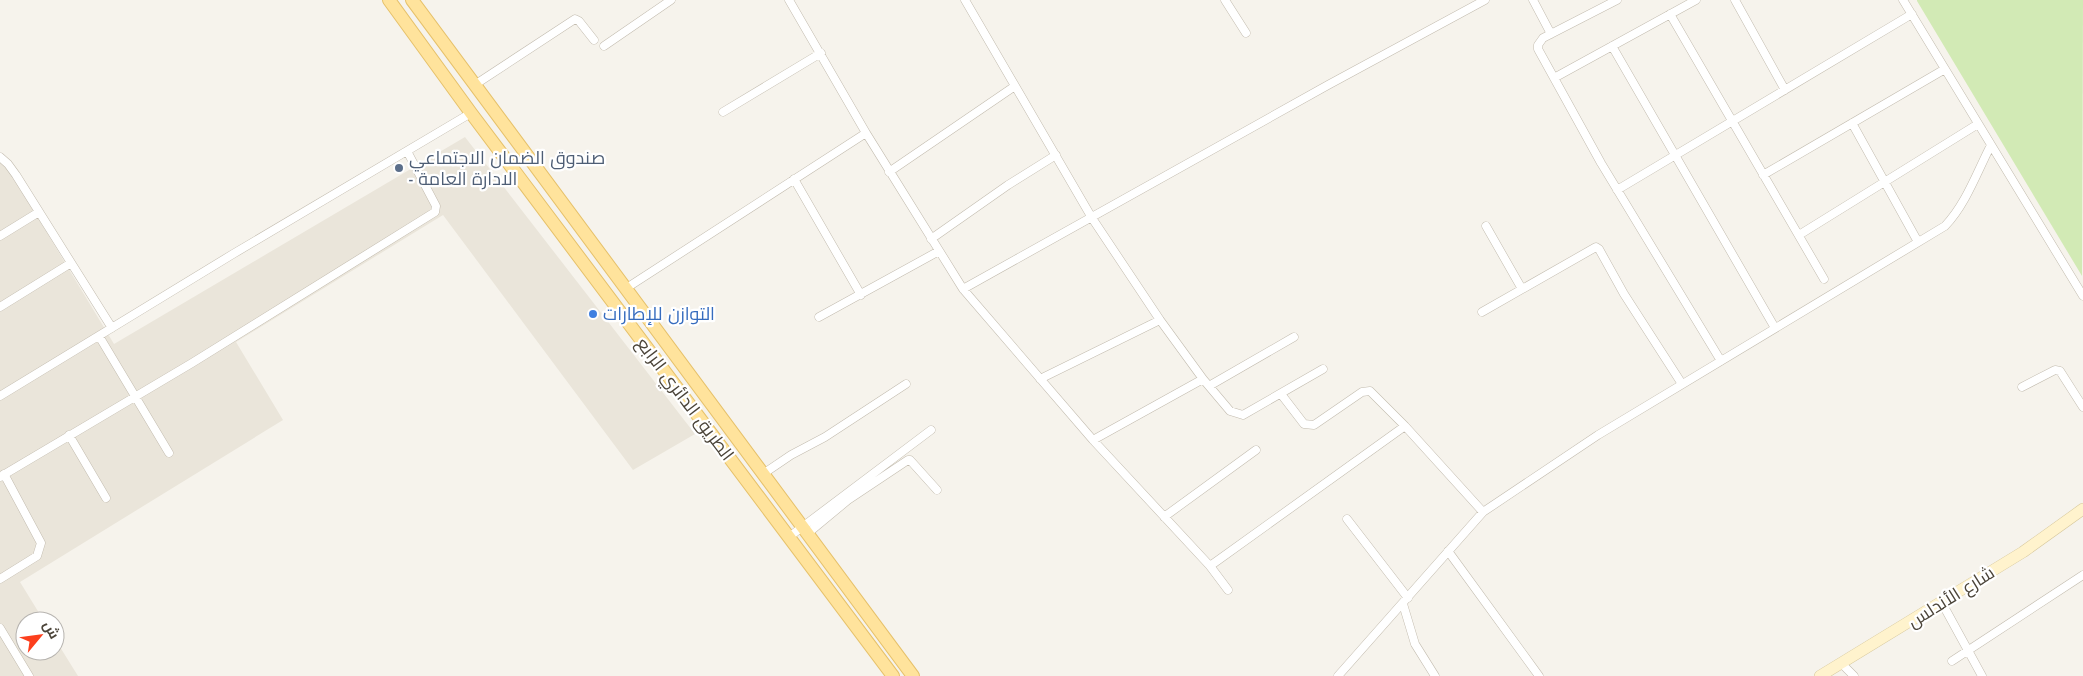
<svg xmlns="http://www.w3.org/2000/svg" width="2083" height="676" font-family="Jost,Cairo,sans-serif">
	<rect width="100%" height="100%" fill="#f6f3ec"/>
	<path fill="#eae5da" d="M465,137L695,434L633,470L443,215L236,342L283,420L20,582L44,621H25V651H55V639L78,676H0V161L3,160L114,344Z"/>
	<path fill="#d2eab5" d="M1917,0H2083L2082,276L1917,1Z"/>
	<g fill="none" stroke-linecap="round" stroke-linejoin="round">
		<defs>
			<path id="street" d="M789,0L866,133L963,289L1093,440L1210,566L1228,590
				M965,0L1092,218L1160,320L1203,379L1230,411L1243,415L1323,369
				M1225,0L1246,33
				M1533,0L1551,34
				M1617,0L1543,38L1538,45V49L1601,163L1721,361
				M1735,0L1785,90
				M1903,0L2083,296
				M1670,14L1824,279
				M604,46L671,0
				M1612,46L1775,328
				M1554,78L1696,0
				M476,84L575,19L579,21L594,40
				M723,112L821,53
				M1852,123L1918,242
				M0,157L8,164L16,175L112,328
				M889,172L1015,86
				M1763,175L1945,69
				M794,179L861,295
				M1617,190L1912,14
				M1486,226L1522,289
				M1799,235L1978,124
				M0,236L39,212
				M931,239L1008,185L1056,155
				M625,289L866,133
				M963,289L1328,85L1485,0
				M0,307L71,263
				M1482,312L1596,247L1599,249L1624,294L1682,384
				M819,317L939,251
				M99,336L169,453
				M1040,379L1160,320
				M1209,386L1294,337
				M2022,387L2055,370L2060,371L2083,407
				M1281,394L1304,424L1314,425L1362,392L1370,391L1405,426L1483,512
				M0,396L233,254L471,113
				M69,435L106,498
				M1093,440L1203,379
				M763,474L791,455L825,437L906,384
				M0,477L192,363L435,212L436,206L407,151
				M1164,517L1256,450
				M1347,519L1408,598
				M807,534L848,500L908,460H910L937,490
				M789,537L931,430
				M1448,551L1539,676
				M1210,566L1405,426
				M0,579L37,556L41,543L4,474
				M1942,603L1982,676
				M1403,604L1415,644L1435,676
				M0,628L29,676
				M1952,661L2083,575
				M1841,663L1854,676
				M1338,676L1483,512L1598,435L1945,226C1966,204 1977,172 1991,145"/>
			<path id="secondary" d="M1820,676L2023,552L2083,509"/>
			<path id="primary" d="M389,0L471,113L893,676
				M412,0L913,676"/>
		</defs>
		<use href="#street" stroke="#c2bbae" stroke-width="9"/>
		<use href="#secondary" stroke="#d6c79b" stroke-width="12"/>
		<use href="#primary" stroke="#e6c16a" stroke-width="14"/>
		<use href="#street" stroke="#fff" stroke-width="8"/>
		<use href="#secondary" stroke="#fff3cd" stroke-width="11"/>
		<use href="#primary" stroke="#ffe39c" stroke-width="12"/>
	</g>
	<circle fill="#5c6f8a" stroke="#fff" stroke-width="2" cx="399" cy="168" r="5"/>
	<circle fill="#3f7fe0" stroke="#fff" stroke-width="2" cx="593" cy="314" r="5"/>
	<g text-anchor="middle" dominant-baseline="central" stroke-width="4.5" stroke-linejoin="round" paint-order="stroke">
		<g font-size="18" fill="#4e5e75" stroke="#fff" text-anchor="start">
			<text x="409" y="158">صندوق الضمان الاجتماعي<tspan x="409" dy="21">- الادارة العامة</tspan></text>
		</g>
		<g font-size="18" fill="#366cbe" stroke="#fff" text-anchor="start">
			<text x="603" y="314">التوازن للإطارات</text>
		</g>
		<g font-size="18" fill="#4b4439" stroke="#fff">
			<text transform="translate(685 399) rotate(53)">الطريق الدائري الرابع</text>
			<text transform="translate(1951 597) rotate(-32)">شارع الأندلس</text>
		</g>
	</g>
	<g transform="translate(40 636) rotate(61)"><circle r="24" fill="#ffffff" stroke="#b7b4b0"/>
	<path d="M0-4L9 19L0 12L-9 19Z" fill="#fc3f1d"/>
	<text y="-8" font-size="14" font-weight="bold" text-anchor="middle" fill="#4b4439">ش</text>
	</g>
</svg>
